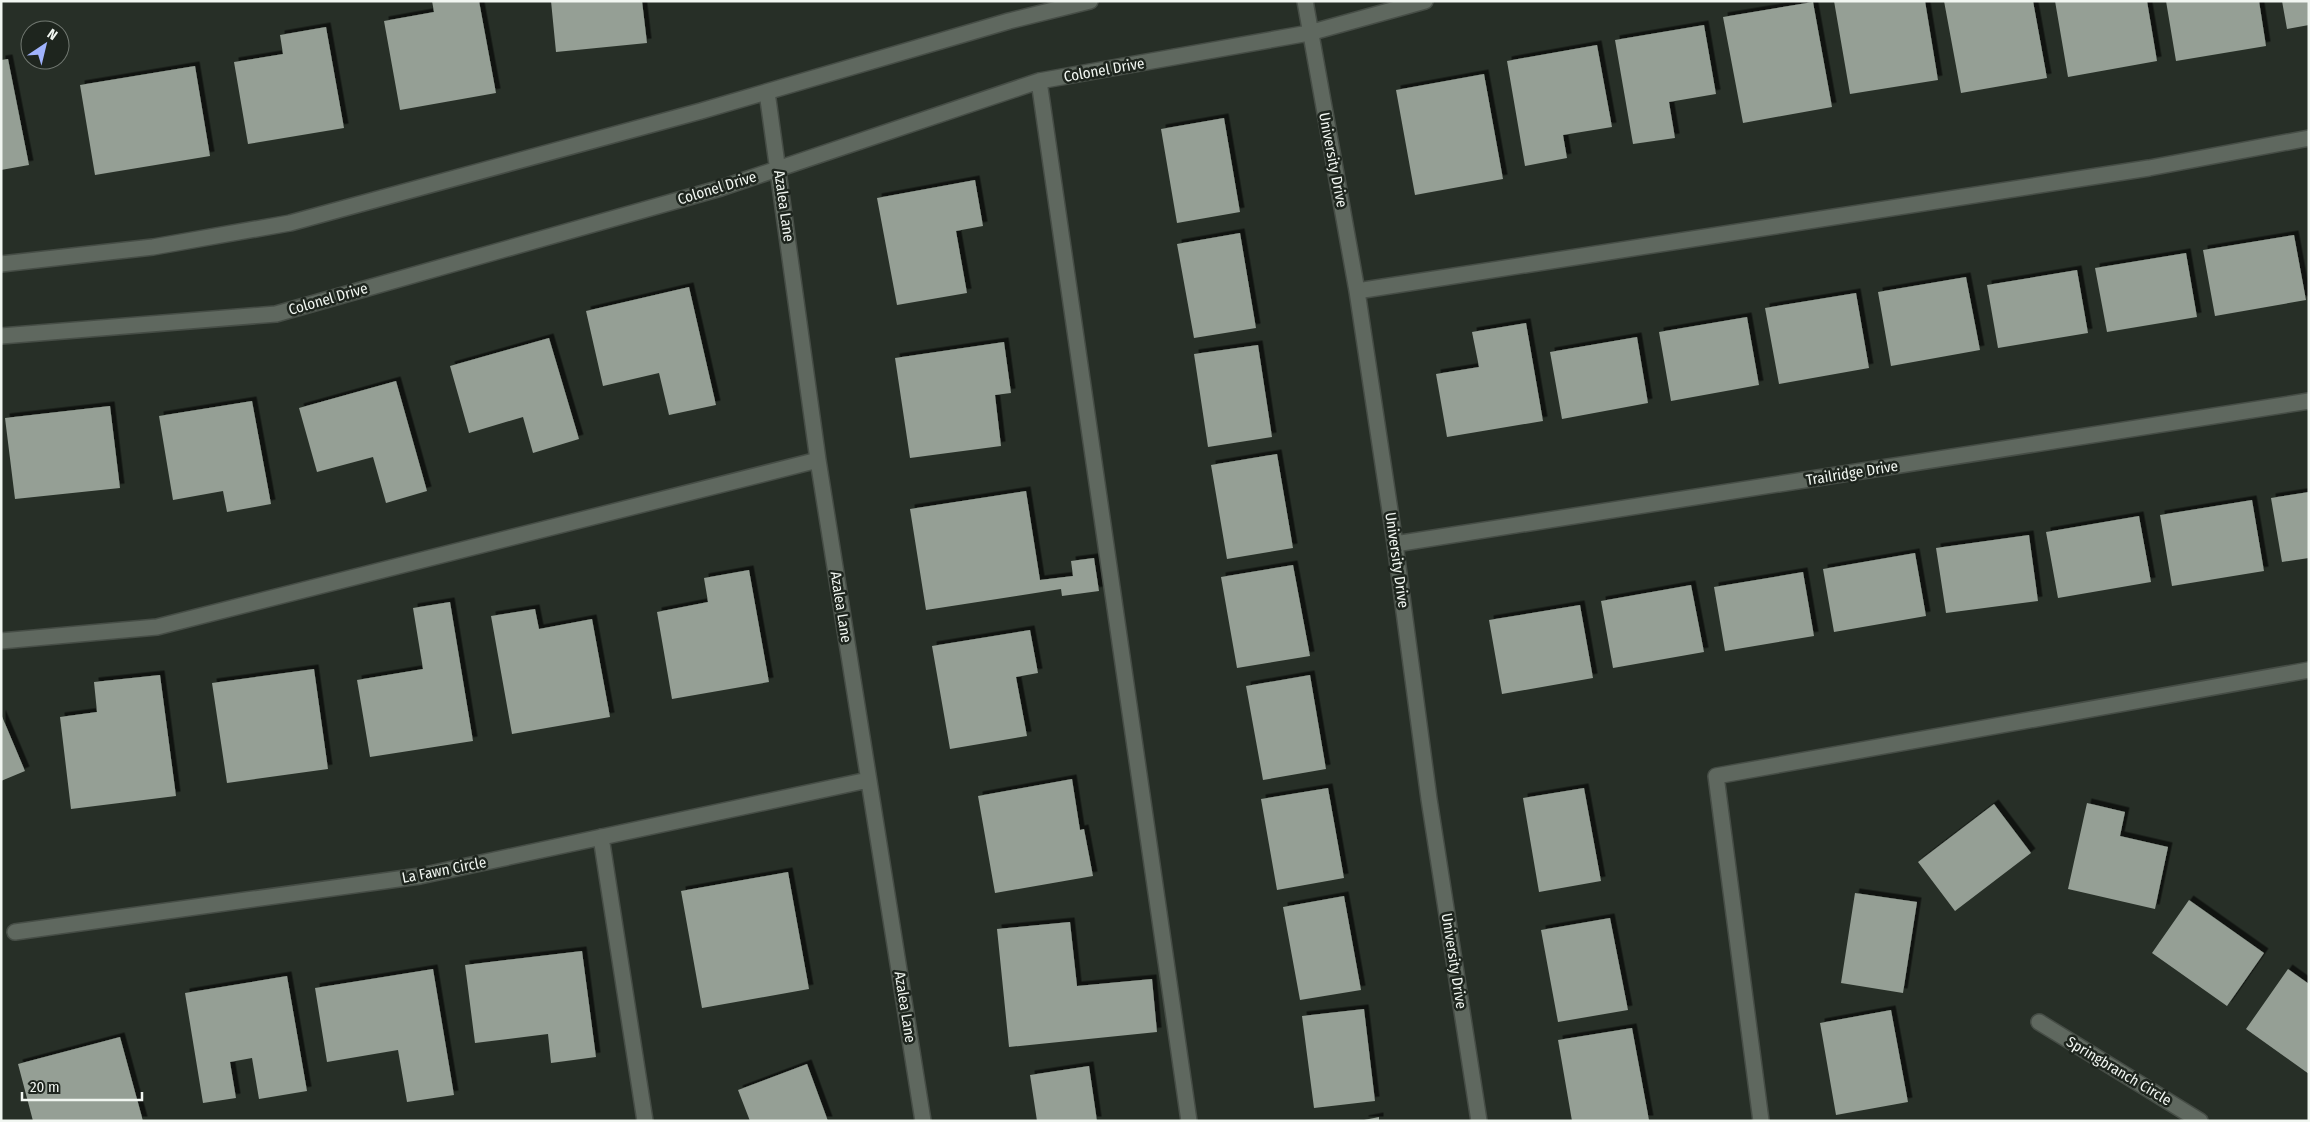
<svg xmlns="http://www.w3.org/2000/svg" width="2310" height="1122" font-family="'Fira Sans Condensed',sans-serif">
	<defs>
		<filter id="shadow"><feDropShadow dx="4.5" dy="-4.5" stdDeviation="0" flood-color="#0009"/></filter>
	</defs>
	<rect width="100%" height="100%" fill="#272f27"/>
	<path fill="#959f95" filter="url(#shadow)" d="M432,1H479L496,93L400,110L384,21L434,12Z
		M551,1H642L647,43L556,52Z
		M1834,1H1925L1938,80L1850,94Z
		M1944,1H2033L2047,78L1961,93Z
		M2055,1H2147L2157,61L2068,77Z
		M2166,1H2259L2266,46L2176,61Z
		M2282,1H2309V25L2287,29Z
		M1813,2L1832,107L1743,123L1723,17Z
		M1704,25L1716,94L1669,102L1675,138L1633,144L1615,40Z
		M326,27L344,128L248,144L234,62L283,54L280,35Z
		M1597,45L1612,127L1563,135L1567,158L1525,166L1507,61Z
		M8,59L29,165L1,170V60Z
		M195,66L210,156L95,175L80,85Z
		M1484,74L1503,179L1415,195L1396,90Z
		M1224,118L1240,212L1177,223L1161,129Z
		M975,180L983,226L956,231L967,293L897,305L877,198Z
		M1240,233L1256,328L1194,338L1177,244Z
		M2294,235L2306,300L2215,316L2203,250Z
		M2186,253L2197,317L2107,332L2095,268Z
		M2077,270L2088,333L1998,348L1987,285Z
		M1966,277L1980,350L1891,366L1878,292Z
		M689,287L716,405L669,415L659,373L603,386L586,311Z
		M1856,293L1869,368L1779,384L1765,308Z
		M1747,317L1759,385L1671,401L1659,332Z
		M1526,323L1543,421L1447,437L1436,374L1479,367L1472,332Z
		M1637,337L1648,403L1562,419L1550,352Z
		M549,338L579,439L533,453L523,417L469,433L450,366Z
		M1004,342L1011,393L995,395L1001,446L910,458L895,358Z
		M1258,345L1272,437L1208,447L1194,354Z
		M396,381L427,491L386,503L373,457L317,472L299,408Z
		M252,401L271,504L227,512L223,491L173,500L159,416Z
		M110,406L120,488L15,499L5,418Z
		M1277,454L1293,548L1227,559L1211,465Z
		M1026,491L1040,580L1073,576L1071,561L1094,558L1099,591L1062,596L1061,589L926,610L910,509Z
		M2309,492V558L2282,562L2271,498Z
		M2252,500L2264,571L2172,586L2160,515Z
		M2139,516L2151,582L2058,598L2046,532Z
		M2029,535L2038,601L1946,613L1936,548Z
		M1915,553L1926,616L1834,632L1823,569Z
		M1293,565L1310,656L1237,668L1221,577Z
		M749,570L769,682L672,699L657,612L708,602L704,578Z
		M1803,572L1814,636L1725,651L1714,587Z
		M1691,585L1704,652L1613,668L1601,601Z
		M450,602L473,741L370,757L357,680L423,669L413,608Z
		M1580,605L1593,678L1502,694L1489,620Z
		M535,609L539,629L592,619L610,717L512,734L491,616Z
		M1030,630L1038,673L1016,677L1027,736L950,749L932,646Z
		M314,669L328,769L227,783L212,683Z
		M160,675L176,796L71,809L60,717L97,712L94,682Z
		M1310,675L1326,769L1263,780L1246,686Z
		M1,714L25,771L1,781Z
		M1072,779L1080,830L1084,829L1093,876L995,893L978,796Z
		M1328,788L1344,878L1277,890L1261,799Z
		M1584,788L1601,881L1539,892L1523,798Z
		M2087,803L2125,812L2120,836L2168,847L2155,909L2068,889Z
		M1994,804L2031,853L1955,911L1918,862Z
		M788,872L809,989L702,1008L681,891Z
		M1855,893L1917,902L1903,993L1841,983Z
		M1344,896L1361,990L1300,1000L1283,907Z
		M2189,900L2264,953L2227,1006L2152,953Z
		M1610,918L1628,1010L1558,1022L1541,930Z
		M1070,922L1077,986L1152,979L1157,1032L1009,1047L997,929Z
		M582,951L596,1057L551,1063L548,1034L475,1043L465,965Z
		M433,969L454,1095L407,1102L398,1050L327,1062L315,988Z
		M2288,969L2309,984V1074L2246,1029Z
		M287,976L307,1091L259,1099L252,1058L230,1062L236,1098L203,1103L185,993Z
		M1364,1009L1375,1101L1314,1108L1302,1016Z
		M1891,1010L1908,1102L1836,1115L1820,1023Z
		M1632,1028L1649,1120L1572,1121L1558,1040Z
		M120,1037L143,1121H33L18,1064Z
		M807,1064L828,1121H750L738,1090Z
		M1089,1066L1097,1121H1037L1030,1075Z
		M1379,1117V1121H1364V1120Z"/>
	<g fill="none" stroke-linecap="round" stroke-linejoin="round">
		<defs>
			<path id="minor" d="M1305,1L1357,291L1395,544L1429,799L1479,1121
				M1039,81L1189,1121
				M767,92L818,460L923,1121
				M1,264L153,247L290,223L701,111L1009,21L1090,1
				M1357,291L2149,168L2309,138
				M1,336L276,314L721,188L1039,81L1309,33L1425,1
				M1395,544L2309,401
				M1,641L157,627L818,460
				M601,837L645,1121
				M15,932L420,876L868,780
				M2039,1022L2200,1121
				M1761,1121L1716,776L2309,670"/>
		</defs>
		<use href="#minor" stroke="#464d46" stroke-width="18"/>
		<use href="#minor" stroke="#5f685f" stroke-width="15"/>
	</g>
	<g text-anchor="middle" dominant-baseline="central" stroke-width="5" stroke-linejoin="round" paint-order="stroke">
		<g font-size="15" fill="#f1f6f1" stroke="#1e251e">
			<text transform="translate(1104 70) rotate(-10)">Colonel Drive</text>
			<text transform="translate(1333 160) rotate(79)">University Drive</text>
			<text transform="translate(717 188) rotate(-17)">Colonel Drive</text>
			<text transform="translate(784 206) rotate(82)">Azalea Lane</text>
			<text transform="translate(328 299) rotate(-16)">Colonel Drive</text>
			<text transform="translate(1852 473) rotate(-9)">Trailridge Drive</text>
			<text transform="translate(1397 560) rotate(82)">University Drive</text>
			<text transform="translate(841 607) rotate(81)">Azalea Lane</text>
			<text transform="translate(444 870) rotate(-11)">La Fawn Circle</text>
			<text transform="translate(1454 961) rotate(81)">University Drive</text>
			<text transform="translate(905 1007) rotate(81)">Azalea Lane</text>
			<text transform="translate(2119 1071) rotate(31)">Springbranch Circle</text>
		</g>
	</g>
	<rect width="2310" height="1122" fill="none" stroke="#f1f6f1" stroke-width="5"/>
	<g transform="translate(45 45) rotate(35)"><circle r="24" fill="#1e251e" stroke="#727972"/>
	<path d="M0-4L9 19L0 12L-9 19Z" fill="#a0b3fd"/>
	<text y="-8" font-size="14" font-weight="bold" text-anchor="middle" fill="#f1f6f1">N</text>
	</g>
	<path d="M22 1092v8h120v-8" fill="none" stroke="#f1f6f1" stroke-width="2.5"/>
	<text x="30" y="1092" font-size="15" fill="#f1f6f1" stroke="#1e251e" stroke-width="4" paint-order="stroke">20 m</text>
</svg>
